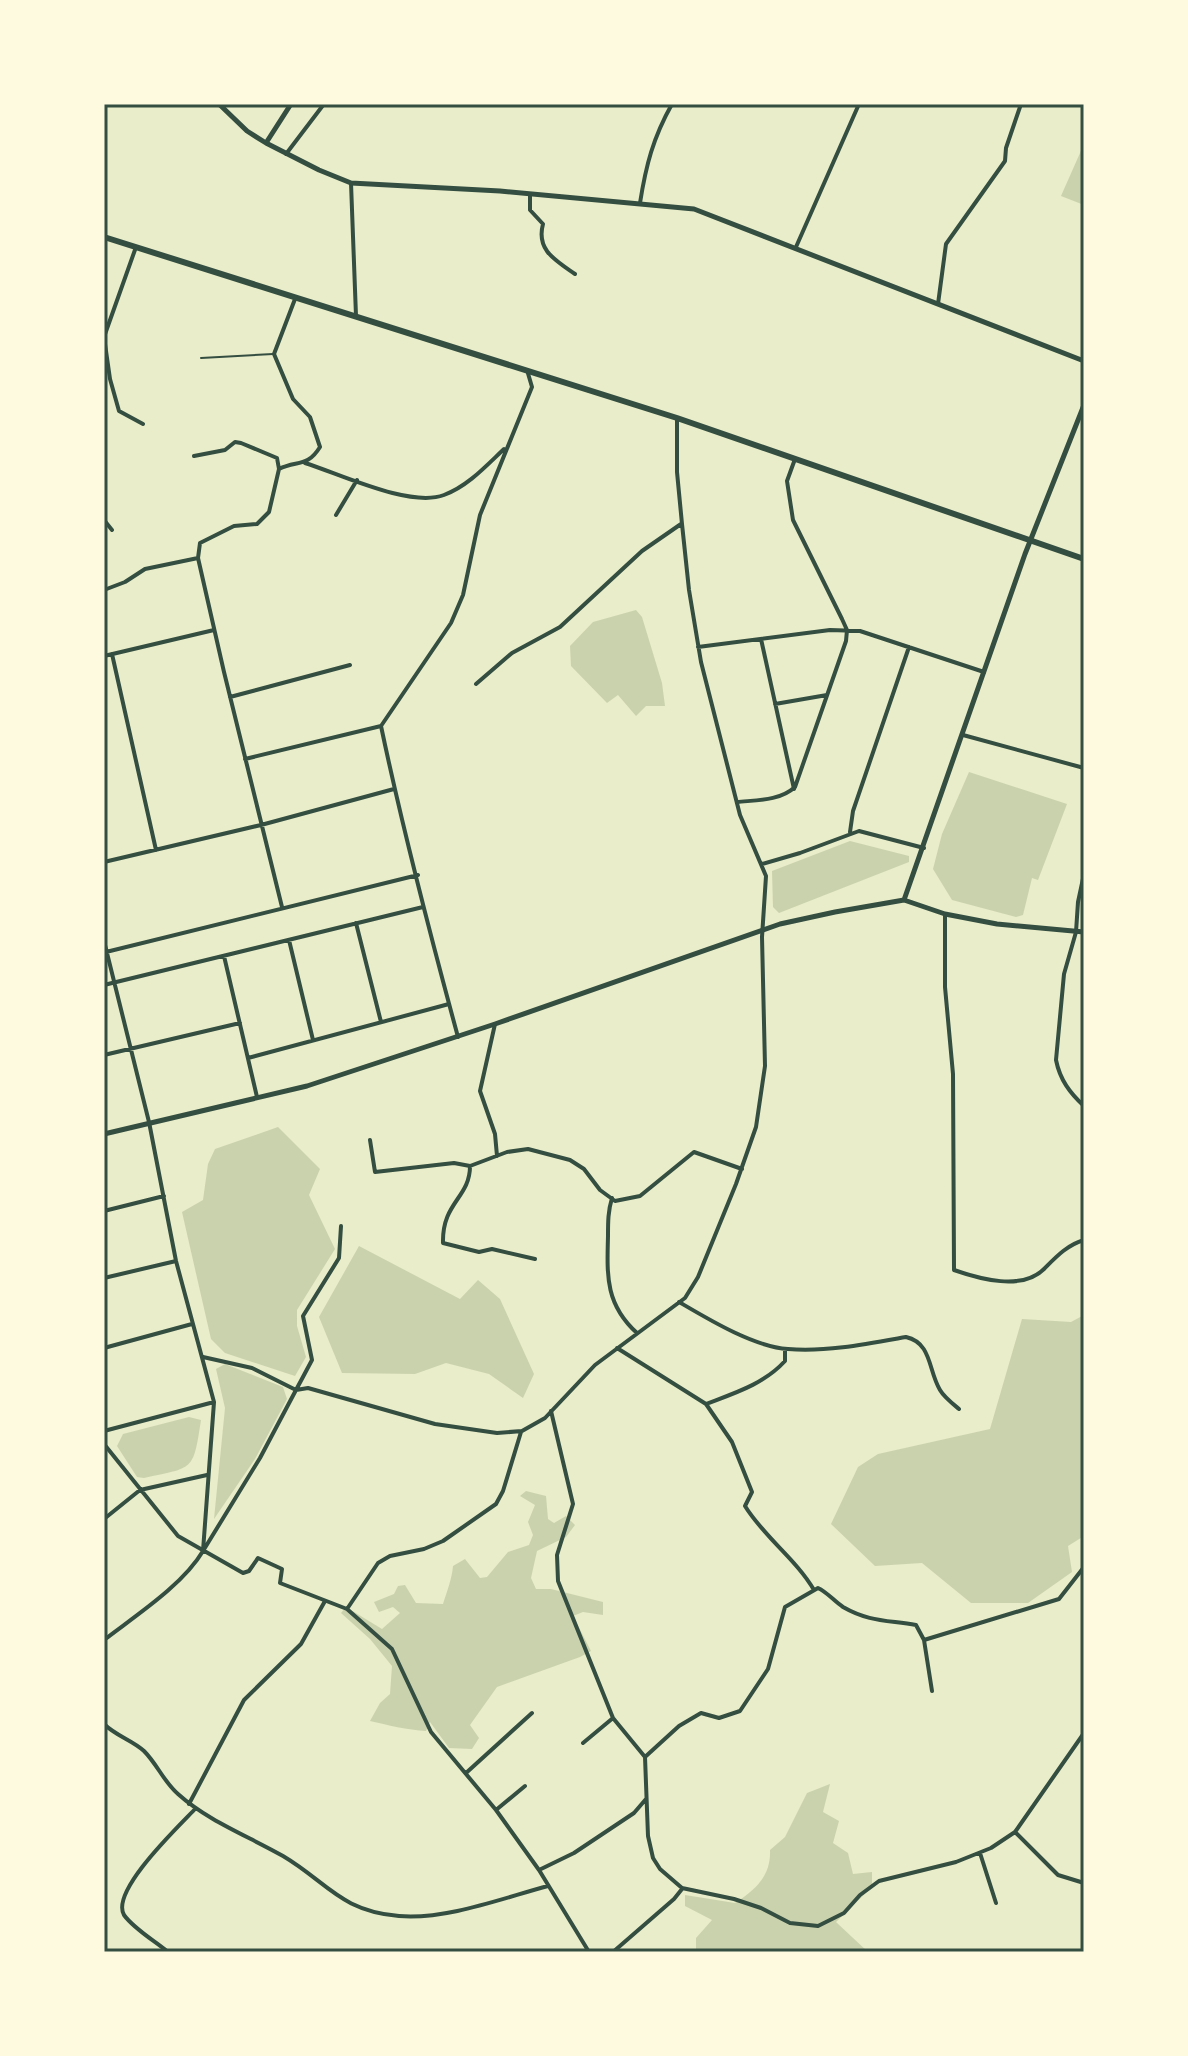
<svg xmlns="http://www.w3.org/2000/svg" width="1188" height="2056" font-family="'PT Sans',sans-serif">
	<rect width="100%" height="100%" fill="#e9edc9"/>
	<path fill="#cad2ad" d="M1084,144V205L1061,196Z
		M636,610L642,617L662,683L665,706H646L636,716L618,695L607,703L571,666L570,646L593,622Z
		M969,772L1067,804L1038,880L1032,878L1023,915L1016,917L952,900L933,869L942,834Z
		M850,841L909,856V862L779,913L773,907L772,871Z
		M278,1127L320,1169L309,1195L335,1249L297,1310V1326L306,1357L295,1376L225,1353L211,1339L182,1212L203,1200L208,1164L215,1149Z
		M359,1246L460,1299L478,1280L500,1299L534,1374L523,1398L489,1374L446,1363L415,1374L342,1373L319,1317Z
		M1084,1315V1536L1068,1546L1072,1572L1028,1603H971L922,1563L875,1566L831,1524L858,1467L878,1454L990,1429L1022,1319L1071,1322Z
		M225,1364L283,1387L287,1399L255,1459L214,1519L225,1408L216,1369Z
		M189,1417L201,1420C193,1472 194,1467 144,1478L137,1477L117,1446L123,1434Z
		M526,1491L546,1496L548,1519L554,1523L566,1516L575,1525L566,1537L537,1551L531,1578L536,1589H551L603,1602V1615L583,1612L573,1616L591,1651L580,1657L497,1687L470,1725L479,1738L472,1749L449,1748L430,1722L426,1731C408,1730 387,1725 370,1721L380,1703L390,1694L392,1666L370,1639L341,1613L346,1607L382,1629L400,1613L393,1607L379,1612L374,1602L394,1594L398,1586L405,1585L416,1603L443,1604C447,1591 452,1579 453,1566L465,1559L480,1578L487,1577L508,1552L529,1545L533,1535L528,1522L535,1505L520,1496Z
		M830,1784L823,1812L839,1821L833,1843L848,1853L853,1874L872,1872V1887L836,1922L868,1952H696V1938L712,1920L685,1906V1895L735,1903C756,1889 771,1876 770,1850L785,1837L807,1793Z"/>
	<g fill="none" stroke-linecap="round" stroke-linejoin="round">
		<path stroke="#344e41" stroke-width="2" d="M201,358L273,354"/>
		<path stroke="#344e41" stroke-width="4" d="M286,154L324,104
			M351,183L356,316
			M530,194V210L543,224C536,250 555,260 575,274
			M640,203C646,165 653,138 672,104
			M136,247L104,337L110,379L119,411L143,424
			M796,247L859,104
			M938,304L946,244L1005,161L1006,148L1021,104
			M194,456L225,450L235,442L241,443L277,458L279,469
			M305,463C340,474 410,508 444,495C468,486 486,466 504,449
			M336,515L357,480
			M104,520L112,530
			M104,590L125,582L145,569L198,558
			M761,639L794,789
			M698,647L830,630L860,631L984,672
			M112,654L156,850
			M104,656L214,630
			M476,684L512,653L560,627L642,551L681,524
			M230,697L350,665
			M775,704L827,695
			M963,735L1084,768
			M245,759L381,726
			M737,802C756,800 780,801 795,787L846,641L847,630L842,619L793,520L787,481L795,459
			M850,832L853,811L909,647
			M104,862L261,825L394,789
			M762,864L800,853L859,831L924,848
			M1084,874L1078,902L1076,932L1064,974L1056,1060C1060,1080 1070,1093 1084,1106
			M282,907L224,672L198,558L200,543L234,526L257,524L269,512L279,469C297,460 307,468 320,447L310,417L293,399L274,354L295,299
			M945,914V987L953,1074L954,1270C980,1279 1022,1291 1044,1269C1056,1257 1067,1245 1084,1240
			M356,923L381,1022
			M289,940L313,1040
			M104,941L149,1122L176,1261L214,1402L203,1551C183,1585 135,1616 104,1640
			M106,952L418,875
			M224,956L257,1097
			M104,985L423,907
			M495,1024L480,1091L495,1134L497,1156
			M458,1037C430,934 403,831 381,726L451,623L463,595L480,515L532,387L527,370
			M104,1055L240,1023
			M248,1058L449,1004
			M370,1140L375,1172L454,1163L470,1166L507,1152L528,1149L570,1160L584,1169L600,1190L615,1201L640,1196L694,1152L742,1169
			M470,1166C470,1198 442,1202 443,1243L479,1252L492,1249L535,1259
			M612,1198C608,1211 608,1222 608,1236C607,1275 605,1304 637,1333
			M104,1211L164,1196
			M104,1278L176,1261
			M679,1302C708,1319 754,1347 788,1349C827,1352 867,1344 906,1337C932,1343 928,1370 940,1390C944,1397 953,1404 959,1409
			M104,1348L192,1324
			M617,1348L706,1404L732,1442L752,1492L745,1506C764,1537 796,1559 814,1590
			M203,1357L252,1368L296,1390L312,1360L303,1316L339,1258L341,1226
			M706,1404C735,1393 764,1384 785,1361V1349
			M551,1411L573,1504L557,1555L558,1581L613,1718L645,1757L679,1726L701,1713L719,1718L740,1711L768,1669L785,1607L818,1588C827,1592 834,1601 843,1607C869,1622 888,1620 916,1625L924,1640L932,1691
			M104,1431L214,1402
			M104,1444L178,1536L243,1573L249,1571L258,1558L282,1569L280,1583L347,1609L392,1649L431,1732L496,1810
			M104,1519L140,1490L207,1475
			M203,1551L260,1458L296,1390L308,1388L435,1424L497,1433L522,1431L545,1418L595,1365L685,1298L698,1277L736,1184L756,1127L765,1066L762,937L766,876L740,815L701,662L689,590L682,524L677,472V418
			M347,1609L378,1563L390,1556L424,1549L443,1541L496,1504L503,1491L521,1432
			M924,1640L1059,1599L1084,1567
			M104,1724C116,1736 132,1740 144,1751C157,1764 164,1782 178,1794C208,1821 248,1836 283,1856C327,1882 340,1911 399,1916C446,1920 503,1898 548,1886
			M583,1743L613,1718
			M645,1757L648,1836L653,1858L660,1869L682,1888L734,1899L761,1908L790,1923L818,1926L844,1913L860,1895L879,1881L956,1862L991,1848L1015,1832L1084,1733
			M466,1773L532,1713
			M525,1786L496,1810L539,1870L589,1952
			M189,1804L244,1700L301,1644L325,1601
			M1015,1832L1058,1875L1084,1883
			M980,1853L996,1903
			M539,1870L574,1853L634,1813L646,1799
			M168,1952C155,1941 134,1929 124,1915C110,1891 179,1826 196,1808
			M613,1952L674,1899L682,1889"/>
		<path stroke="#344e41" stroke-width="5" d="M219,104L247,131L266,143L319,170L351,183L500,191L694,209L1084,361
			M266,143L291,104
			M904,900L1025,554L1084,405
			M104,1134L307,1086L495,1024L780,924L835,912L904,900L945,914L997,924L1084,932"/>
		<path stroke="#344e41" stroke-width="6" d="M104,237L677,418L1084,559"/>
	</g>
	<rect width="1188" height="2056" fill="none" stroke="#fefae0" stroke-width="212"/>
	<rect x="106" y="106" width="976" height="1844" fill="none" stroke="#344e41" stroke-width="3"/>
</svg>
